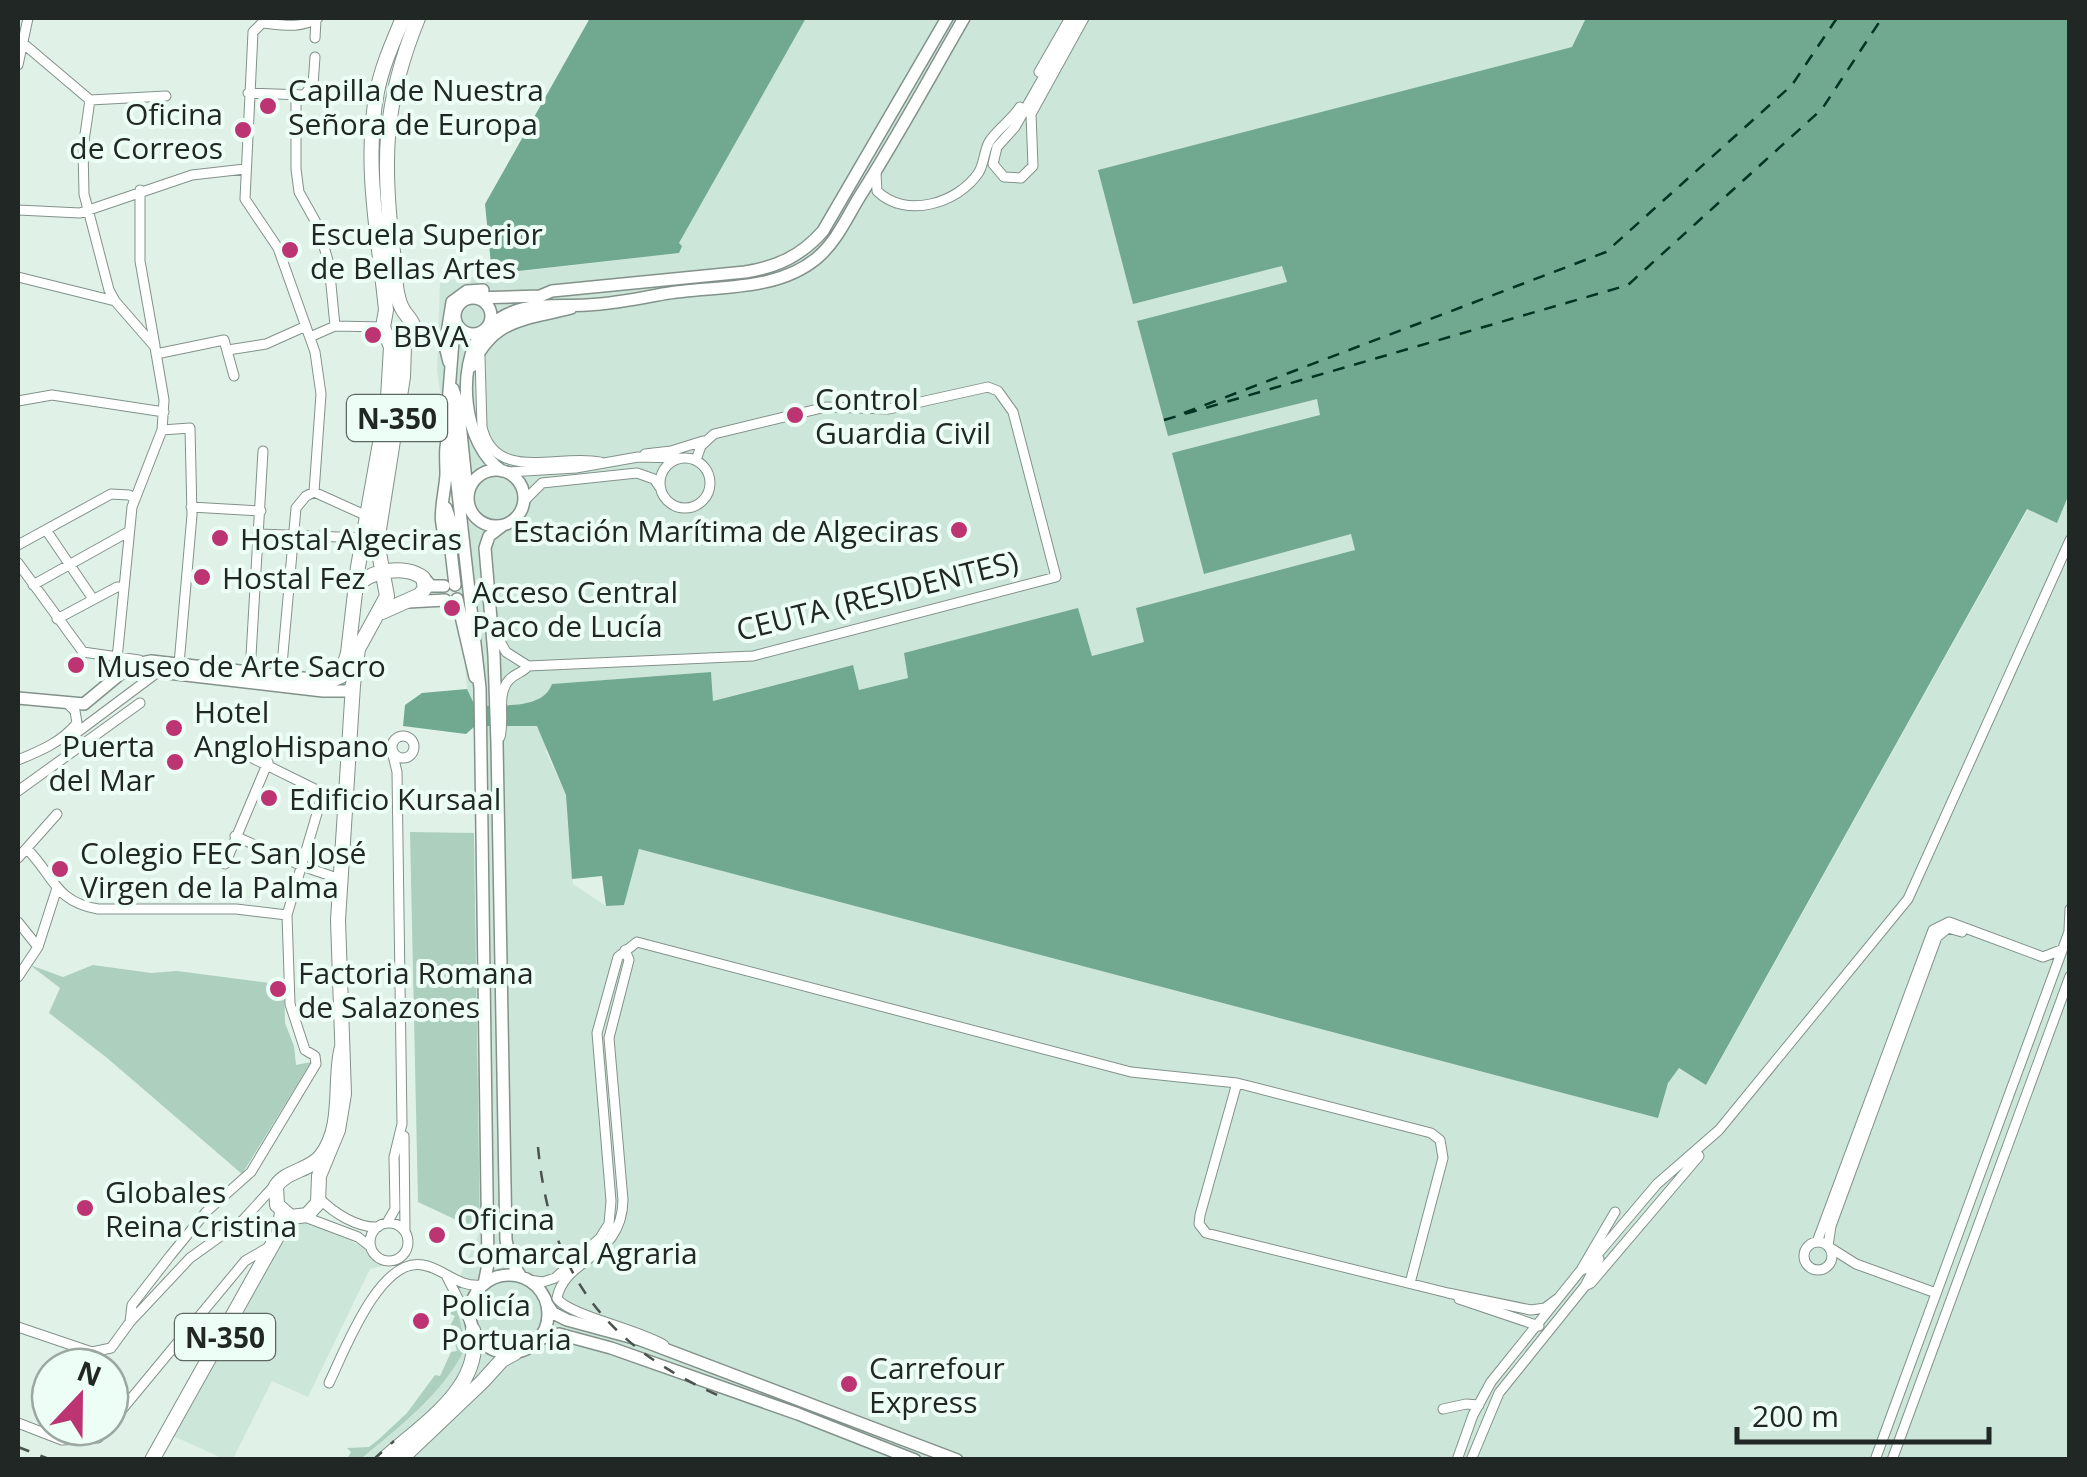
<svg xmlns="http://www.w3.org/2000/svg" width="2087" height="1477" font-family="'Open Sans',sans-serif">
	<rect width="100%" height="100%" fill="#e0f1e8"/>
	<path fill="#cde6da" d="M806,18H1586L1573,47L1098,170L1282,266L1287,283L1137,321L1168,435L1317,398L1321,414L1204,574L1351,533L1355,550L1137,608L1145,642L1092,656L1078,609L904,653L909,678L858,691L852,665L712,701L711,672L552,684L546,752L566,795L573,884L606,906L624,904L639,849L1658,1118L1668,1083L1679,1068L1707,1084L2028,509L2057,522L2069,494V1459L361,1460L410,1417L465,1349L453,1292L480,1231L474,706L467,689L447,438L437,371L440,281L679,253V243Z
		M298,1221L311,1222L368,1249L377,1262L386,1265L370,1269L308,1397L272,1381L233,1459H224L173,1436L290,1228Z"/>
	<path fill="#accfbe" d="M410,832L474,833L480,1231L418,1202Z
		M30,965L63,977L93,965L151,973L177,971L284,985L285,1023L294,1046L296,1065L311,1062L242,1174L106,1057L49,1013L60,988Z
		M453,1308L457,1309L466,1346C445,1392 399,1427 361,1459H347L351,1452L347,1448L369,1447L378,1440L407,1413L435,1375L440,1376L451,1352L457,1351L452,1332H447L455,1316L450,1314Z"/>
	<path fill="#71a890" d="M590,18H806L679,243L682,246L679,253L492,274L485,204Z
		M1586,18H2069V494L2057,523L2027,509L1706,1085L1679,1068L1668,1083L1658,1118L639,849L624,905L606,906L602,876L572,879L566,795L537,726H475L466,734L403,726L405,705L422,693L467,689L475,706C500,704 542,711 552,684L711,672L713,701L853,665L859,690L908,678L904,653L1078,608L1092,656L1144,642L1136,608L1355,550L1351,534L1204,574L1172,453L1320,415L1317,399L1168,436L1137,321L1287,282L1282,266L1133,304L1098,170L1572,47Z"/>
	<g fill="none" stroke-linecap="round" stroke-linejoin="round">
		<path stroke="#013423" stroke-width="2.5" stroke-dasharray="12 10" stroke-linecap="butt" d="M1184,413L1606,252L1792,85L1837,18
			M1164,420L1628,285L1822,109L1882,18"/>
		<defs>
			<path id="minor" d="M318,18C300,29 282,25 262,23L253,32L245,199L278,248L315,352L321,394L314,492L367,516
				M1077,18L1015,127L997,147L993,164L1004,177L1021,178L1033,166L1031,114L1084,18
				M315,38L316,20
				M18,39L90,100
				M18,65L28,18
				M1039,72L1070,18
				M248,93L304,95L313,85L315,57
				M296,97V169L299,192L318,226L329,264L335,326
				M90,100L83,148L84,194L109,290L115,301L155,347L164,400L162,430L132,507L117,659
				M90,100L166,96
				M876,173L877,191C905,219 958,204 979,172C984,163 984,152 989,142C997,129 1011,121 1020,107
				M140,190V261L155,346
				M18,210L80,213L192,175L245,169
				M18,277L115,301
				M310,337L335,326L383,327
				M228,350L266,344L304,327
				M156,354L224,340L234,376
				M480,357L482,427C495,484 560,453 600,462
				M18,401L52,395L164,412
				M162,430L190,428L192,515L179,664
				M645,454L671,451L703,441
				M660 483a25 25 0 1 1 50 0a25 25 0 1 1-50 0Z
				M508,472L576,468L638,457L679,458
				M524,501L542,483L637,473L654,479L661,489
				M191,507L261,511
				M46,530L93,599
				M259,534L365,538
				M18,545L111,494L129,495L135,499
				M18,563L83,652L139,660
				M33,585L128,532
				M57,619L117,587H124
				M495,632L506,652L528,666C523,673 515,673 509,680C496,694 505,720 500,737
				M528,666L753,656L1056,577L1013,412L998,391L988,387L889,409L826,407L714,434L701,446L696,460
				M250,673L263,451
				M281,676L296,508L306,496L314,492
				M392 747a11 11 0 1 1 22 0a11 11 0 1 1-22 0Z
				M59,740L71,737L158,672
				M242,753L323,793L340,794
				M18,760C40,751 62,742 77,723L75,711L68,704
				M18,791L140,703
				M235,836L302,866L340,879
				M27,849C54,876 55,902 98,909H236L287,915
				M18,858L57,814
				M225,864L268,762
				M18,922L38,947
				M2069,930L2070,909
				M625,950L629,960L609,1038L623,1200C622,1259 565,1257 557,1298C565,1314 641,1330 664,1345
				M18,977L38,947L57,888
				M1237,1083L1200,1215L1199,1224L1206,1233L1448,1293L1531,1310L1545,1308L1557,1299
				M404,1136L405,1230
				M320,1199C334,1213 357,1228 378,1227
				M305,1217L358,1237L371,1247
				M387,1223L395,1209L394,1157L402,1124L397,772L392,751
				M370 1242a19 19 0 1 1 38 0a19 19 0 1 1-38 0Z
				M1804 1256a14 14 0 1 1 28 0a14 14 0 1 1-28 0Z
				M1817,1242L1933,930L1949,922L2043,957L2061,950
				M1828,1246L1831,1226L1937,937L1948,928L1962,932
				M1829,1247L1856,1264L1936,1293
				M1581,1270L1585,1269L1657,1184L1719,1130L1908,899L2070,540
				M447,1277L471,1324
				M528,1280L543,1282L555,1278L600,1238L609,1224L611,1201L597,1033L618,957L637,942L1131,1072L1237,1083L1431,1133L1440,1140L1443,1158L1410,1283
				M1585,1286L1591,1283L1699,1156
				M1459,1299L1539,1326
				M130,1322L132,1305L170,1256L206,1212L251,1172L316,1064L315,1056L305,1050L290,1004L287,915L323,793
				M18,1327L92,1352L111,1348L130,1322L190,1258L243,1220L275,1185
				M329,1383C344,1352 380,1256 423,1265C445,1269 458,1288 482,1285
				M1443,1409L1466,1404L1479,1405
				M18,1423L62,1440L98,1438L108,1427
				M110,1424L245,1261L269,1247
				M1457,1460L1473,1415L1491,1382L1581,1270L1615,1212
				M1471,1460L1499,1393L1585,1286L1599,1259
				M1875,1460L2070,929
				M1892,1460L2070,976"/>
			<path id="major" d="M473,298L540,296L552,291L745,272C777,267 801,256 823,231L947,18
				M455 316a18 18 0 1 1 36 0a18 18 0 1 1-36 0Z
				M455,316L448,404L480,688L488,1264L484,1284
				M487,328C518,300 549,307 587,305C613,304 637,299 663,294C713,285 775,293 817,258C837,241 847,217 860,196C897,138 930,77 964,18
				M483,331C455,367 463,445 502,471
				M449,362L445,346L452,302L467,291L483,290
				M472,366C494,317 527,320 571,308
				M453,389L458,404L467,490
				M449,433C444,448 446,458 446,474C445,498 433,525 452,546
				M468 498a28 28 0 1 1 56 0a28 28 0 1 1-56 0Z
				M446,508L459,545
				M502,526L489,536L485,548L494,655L497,744L506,1240L510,1259L521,1277
				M450,542L455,585
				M423,577L431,586H444
				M457,599L475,677
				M408,602L445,600
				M132,672L142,670L323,691H347L353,685
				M18,698L84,704L131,665L151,661L329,681
				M470 1314a39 39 0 1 1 78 0a39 39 0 1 1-78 0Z
				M547,1304L553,1313L567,1320L641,1340L957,1460
				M539,1339L559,1334L611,1348L798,1414L915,1460"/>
			<path id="highway" d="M355,588C368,570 406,564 423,578L425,588L420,595L382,612
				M329,681L341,676L348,653L358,567L388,398L391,347L383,327L386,310C379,238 363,164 377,92C382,66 393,42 403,18
				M342,1047C333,1079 345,1125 321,1156C309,1171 287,1170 276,1186L277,1205L291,1217L307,1215L318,1203L319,1176L338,1130L344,1094L338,920L353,685L358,649L387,596L377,542L403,377L404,346L413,325C410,317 404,314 401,306C394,291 395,269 393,252C382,161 383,104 418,18
				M152,1460L279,1233L282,1212
				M383,1460C421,1425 484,1388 473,1330
				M400,1460L482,1382L502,1360L515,1353"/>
		</defs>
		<use href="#minor" stroke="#82928a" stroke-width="11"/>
		<use href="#major" stroke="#82928a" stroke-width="14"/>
		<use href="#highway" stroke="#82928a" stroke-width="16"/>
		<use href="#minor" stroke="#fff" stroke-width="9"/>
		<use href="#major" stroke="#fff" stroke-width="11"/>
		<use href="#highway" stroke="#fff" stroke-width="14"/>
		<path stroke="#4a534e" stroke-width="2.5" stroke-dasharray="12 12" stroke-linecap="butt" d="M538,1147C550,1274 605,1346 722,1397
			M18,1447L52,1460
			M373,1460L394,1441"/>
	</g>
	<g fill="#bc3472" stroke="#edfef6" stroke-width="4">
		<circle cx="268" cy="106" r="10"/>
		<circle cx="243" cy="130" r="10"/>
		<circle cx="290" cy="250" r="10"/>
		<circle cx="373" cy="335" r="10"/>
		<circle cx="795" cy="415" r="10"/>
		<circle cx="959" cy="530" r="10"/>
		<circle cx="220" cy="538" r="10"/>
		<circle cx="202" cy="577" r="10"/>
		<circle cx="452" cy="608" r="10"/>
		<circle cx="76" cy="665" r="10"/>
		<circle cx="174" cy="728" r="10"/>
		<circle cx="175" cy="762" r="10"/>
		<circle cx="269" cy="798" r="10"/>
		<circle cx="60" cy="869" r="10"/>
		<circle cx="278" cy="989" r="10"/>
		<circle cx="85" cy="1208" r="10"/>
		<circle cx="437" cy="1235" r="10"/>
		<circle cx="421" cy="1321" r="10"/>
		<circle cx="849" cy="1384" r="10"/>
	</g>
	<g text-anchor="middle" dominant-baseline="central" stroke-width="8" stroke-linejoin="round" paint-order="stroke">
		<g fill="#edfef6" stroke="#5e6863" stroke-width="2.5">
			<rect x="347" y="395" width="100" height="46" rx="8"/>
			<rect x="175" y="1314" width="100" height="46" rx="8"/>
		</g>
		<g font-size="28" font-weight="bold" fill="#202724">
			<text x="397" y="418">N-350</text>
			<text x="225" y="1337">N-350</text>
		</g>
		<g font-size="30" fill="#202724" stroke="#edfef6" text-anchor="start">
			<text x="288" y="89">Capilla de Nuestra<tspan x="288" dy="34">Señora de Europa</tspan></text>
			<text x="223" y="113" text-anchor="end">Oficina<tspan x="223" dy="34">de Correos</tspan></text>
			<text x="310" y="233">Escuela Superior<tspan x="310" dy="34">de Bellas Artes</tspan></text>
			<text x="393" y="335">BBVA</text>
			<text x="815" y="398">Control<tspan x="815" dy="34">Guardia Civil</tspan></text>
			<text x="939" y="530" text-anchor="end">Estación Marítima de Algeciras</text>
			<text x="240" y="538">Hostal Algeciras</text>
			<text x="222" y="577">Hostal Fez</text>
			<text x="472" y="591">Acceso Central<tspan x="472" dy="34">Paco de Lucía</tspan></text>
			<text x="96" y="665">Museo de Arte Sacro</text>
			<text x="194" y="711">Hotel<tspan x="194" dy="34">AngloHispano</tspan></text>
			<text x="155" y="745" text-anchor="end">Puerta<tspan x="155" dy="34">del Mar</tspan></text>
			<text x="289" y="798">Edificio Kursaal</text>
			<text x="80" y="852">Colegio FEC San José<tspan x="80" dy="34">Virgen de la Palma</tspan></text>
			<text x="298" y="972">Factoria Romana<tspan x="298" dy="34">de Salazones</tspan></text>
			<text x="105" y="1191">Globales<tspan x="105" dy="34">Reina Cristina</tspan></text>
			<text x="457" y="1218">Oficina<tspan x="457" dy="34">Comarcal Agraria</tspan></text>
			<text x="441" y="1304">Policía<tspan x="441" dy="34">Portuaria</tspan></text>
			<text x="869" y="1367">Carrefour<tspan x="869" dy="34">Express</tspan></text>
		</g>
		<g font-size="30" fill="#202724" stroke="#edfef6">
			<text transform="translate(877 595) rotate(-14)">CEUTA (RESIDENTES)</text>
		</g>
	</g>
	<rect width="2087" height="1477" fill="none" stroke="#202724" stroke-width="40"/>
	<g transform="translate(80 1397) rotate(22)"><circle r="48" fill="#edfef6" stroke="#9ba8a2" stroke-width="2.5"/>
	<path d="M0-8L18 38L0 25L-18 38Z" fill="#bc3472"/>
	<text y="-15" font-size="28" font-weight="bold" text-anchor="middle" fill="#202724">N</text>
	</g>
	<path d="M1737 1427v15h252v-15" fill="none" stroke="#202724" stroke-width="5"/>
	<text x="1752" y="1427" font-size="30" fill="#202724" stroke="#edfef6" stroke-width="8" paint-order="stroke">200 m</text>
</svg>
